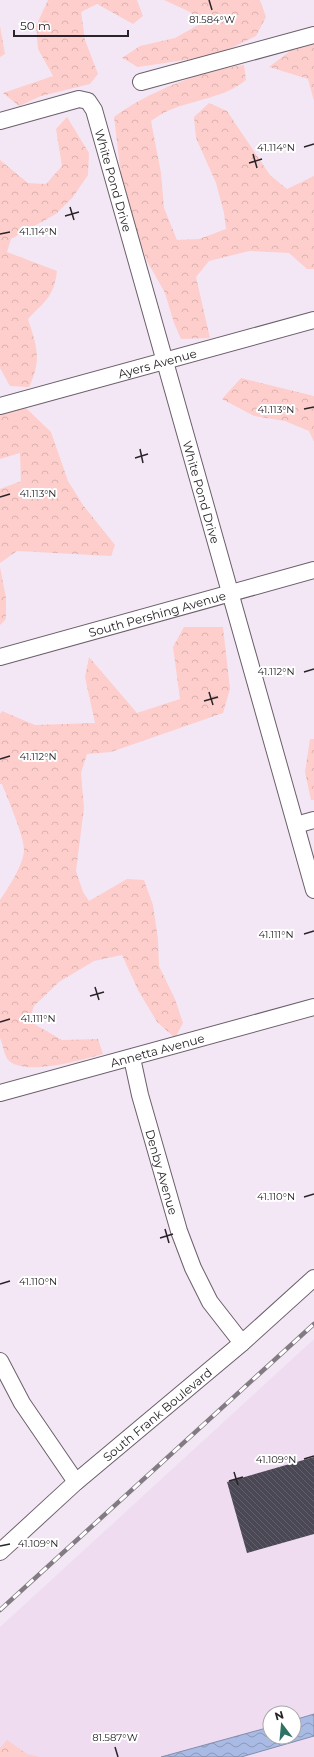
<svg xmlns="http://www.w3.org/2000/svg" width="314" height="1757" font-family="Montserrat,sans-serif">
	<defs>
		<pattern id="forest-crowns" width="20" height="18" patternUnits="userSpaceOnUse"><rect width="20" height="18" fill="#fdcecb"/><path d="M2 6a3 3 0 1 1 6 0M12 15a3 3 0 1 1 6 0" fill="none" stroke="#d9b1ae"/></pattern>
		<pattern id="water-waves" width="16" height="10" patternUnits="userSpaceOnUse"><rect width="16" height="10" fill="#a9bbe4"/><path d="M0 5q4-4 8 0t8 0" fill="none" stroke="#8a98b9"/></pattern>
		<pattern id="building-back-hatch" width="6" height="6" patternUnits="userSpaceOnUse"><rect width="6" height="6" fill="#4b4856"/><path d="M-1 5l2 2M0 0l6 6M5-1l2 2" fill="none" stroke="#625f6b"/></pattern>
	</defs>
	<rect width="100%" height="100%" fill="#f4e7f5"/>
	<path fill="#efdcf0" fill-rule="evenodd" d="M314,1339V1757H0V1627ZM270,1713H294V1737H270Z"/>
	<path fill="url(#forest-crowns)" d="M48,0H137L143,16L133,24L97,4L81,12L85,40L98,74L90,84L41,96L19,106L3,93L53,76L38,49L36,26Z
		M164,0H260L266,17L256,36L217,55L138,67L122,58L140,46L175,38L200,24L190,12Z
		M0,26L5,54L0,57Z
		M314,44V101L308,79L269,67L290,51Z
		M244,65L246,80C224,98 196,99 170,110C164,112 157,117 151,121L161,173L164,208L177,240L199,239L226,229L224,213L216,183L196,138L194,117L209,103L227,111L270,175L287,189L314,176V269H307L289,253L249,251L209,261L196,277L210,338L181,339L174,323L165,293L147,261L135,228L122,183L114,117C148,92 202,70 244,65Z
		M67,117L89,153L88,175L73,197L56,214L11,239L7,252L57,271C54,297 45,301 28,319C37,347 42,359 29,387L10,386L0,368V160L28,183L46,184L62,166L56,129Z
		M241,378L314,396V442L309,431L285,421L254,416L222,399Z
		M26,408L51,432L68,481L83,505L115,545L111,556L17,551L0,563V489L21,481L20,453L0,459V415Z
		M0,567L6,598V619L0,625Z
		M184,627H223L230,689L223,713L111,752L87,754L81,773L84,808L76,871L83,892L89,901L127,879L144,880L153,905L158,939L159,966L175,999L183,1023L175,1038L157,1022L138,990L122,955L94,961L59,982L34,1006L29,1021L62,1040L98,1039L103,1054C81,1060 28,1076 9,1061C4,1056 3,1044 0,1038V900C8,889 23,865 24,851C25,838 7,797 2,784H0V714L2,711L35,725L95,723L85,677L89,657L137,713L180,699L173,647Z
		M310,739H314V800H311L305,772Z
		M7,1740L27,1754L40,1757H0V1748Z"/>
	<path fill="url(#water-waves)" stroke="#828eac" d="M314,1714V1736L241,1757H161L270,1727V1737H294V1720Z"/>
	<path fill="url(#building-back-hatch)" d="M314,1457V1534L247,1553L227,1482Z"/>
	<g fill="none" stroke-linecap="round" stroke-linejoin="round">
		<defs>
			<g id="minor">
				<path d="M141,82L314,35"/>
				<path id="s1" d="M0,121L79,99L88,101L94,110L314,890"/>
				<path id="s2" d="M0,406L314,320"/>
				<path id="s3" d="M0,657L314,570"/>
				<path d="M296,825L314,820"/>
				<path id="s4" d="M132,1058L140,1095L179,1231L193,1268L210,1302L242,1343"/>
				<path id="s5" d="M0,1093L314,1007"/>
				<path d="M0,1361L22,1403L76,1482"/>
				<path id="s6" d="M0,1552L76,1482L242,1343L314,1278"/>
			</g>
		</defs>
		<use href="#minor" stroke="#6b5f6b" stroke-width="18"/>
		<use href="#minor" stroke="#fff" stroke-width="16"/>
		<defs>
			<path id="rail" d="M0,1610L314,1324"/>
		</defs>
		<use href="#rail" stroke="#837b84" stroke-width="4.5"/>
		<use href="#rail" stroke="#fff" stroke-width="3" stroke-dasharray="9" stroke-linecap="butt"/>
	</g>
	<path fill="none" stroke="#282429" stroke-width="1.5" d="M209,0L212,10M304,147L314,144M253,154L257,168M249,163L262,159M70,207L74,220M65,216L79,212M0,234L10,232M304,409L314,407M140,449L143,463M135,458L148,454M0,497L10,494M304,672L314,669M209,692L213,705M204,701L218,697M0,759L10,756M304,934L314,931M95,987L99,1000M90,996L104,992M0,1022L10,1019M304,1197L314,1194M165,1229L169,1243M160,1238L173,1234M0,1284L10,1281M304,1459L314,1456M234,1472L238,1485M229,1481L243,1477M0,1546L10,1544M115,1747L118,1757"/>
	<g text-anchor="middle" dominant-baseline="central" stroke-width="4" stroke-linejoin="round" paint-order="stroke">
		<g font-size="12" fill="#282429" stroke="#fff">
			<text stroke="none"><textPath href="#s1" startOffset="175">White Pond Drive</textPath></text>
			<text stroke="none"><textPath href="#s2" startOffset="163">Ayers Avenue</textPath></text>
			<text stroke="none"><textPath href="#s1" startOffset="499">White Pond Drive</textPath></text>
			<text stroke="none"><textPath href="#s3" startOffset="163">South Pershing Avenue</textPath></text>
			<text stroke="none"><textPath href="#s5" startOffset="163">Annetta Avenue</textPath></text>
			<text stroke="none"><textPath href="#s4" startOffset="118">Denby Avenue</textPath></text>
			<text stroke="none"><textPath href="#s6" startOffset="209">South Frank Boulevard</textPath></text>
		</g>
	</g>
	<g font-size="10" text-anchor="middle" fill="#282429" stroke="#fff" stroke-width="4" stroke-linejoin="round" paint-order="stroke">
		<text x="212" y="23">81.584°W</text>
		<text x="276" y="151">41.114°N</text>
		<text x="38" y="235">41.114°N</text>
		<text x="276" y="413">41.113°N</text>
		<text x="38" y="497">41.113°N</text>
		<text x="276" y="675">41.112°N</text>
		<text x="38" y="760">41.112°N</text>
		<text x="276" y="938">41.111°N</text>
		<text x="38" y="1022">41.111°N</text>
		<text x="276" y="1200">41.110°N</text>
		<text x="38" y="1285">41.110°N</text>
		<text x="276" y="1463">41.109°N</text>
		<text x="38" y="1547">41.109°N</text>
		<text x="115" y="1741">81.587°W</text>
	</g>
	<g transform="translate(282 1725) rotate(344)"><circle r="19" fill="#ffffff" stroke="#a9a7a9"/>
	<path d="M0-3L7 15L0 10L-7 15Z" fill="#2e7266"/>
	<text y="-6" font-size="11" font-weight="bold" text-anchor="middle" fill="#282429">N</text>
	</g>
	<path d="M14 30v6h114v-6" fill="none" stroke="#282429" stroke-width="2"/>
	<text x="20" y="30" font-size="12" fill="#282429" stroke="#ffffff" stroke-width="3" paint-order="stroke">50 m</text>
</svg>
